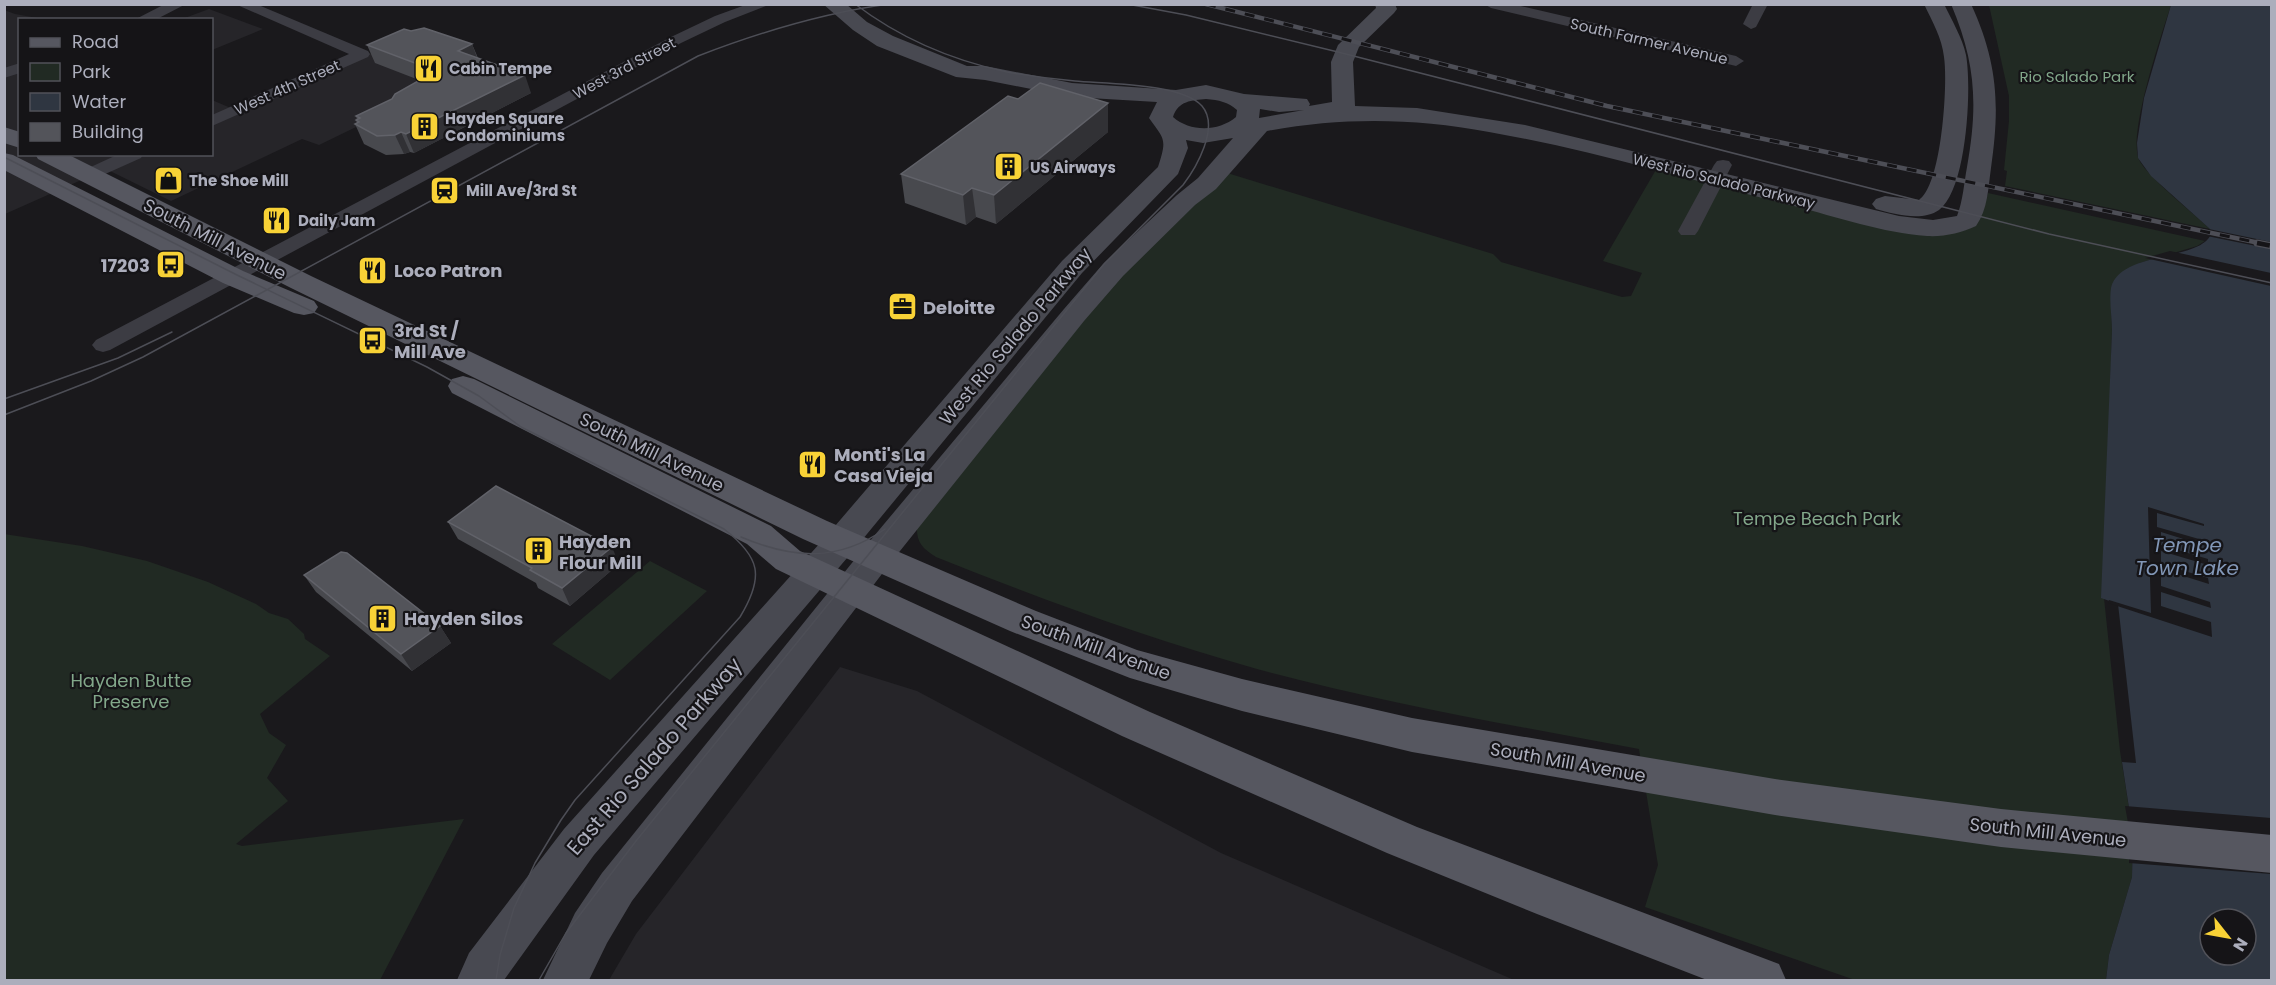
<svg xmlns="http://www.w3.org/2000/svg" width="2276" height="985" font-family="Poppins,sans-serif">
	<rect width="100%" height="100%" fill="#1a191c"/>
	<path fill="#262529" d="M209,9L263,29L212,50V20L182,19Z
		M4,10L15,14L43,19L20,20V154H212V100L240,112L394,43L490,62L319,145L302,139L171,201L106,169L5,214Z
		M840,667L917,691L1221,853L1514,980H609L636,934Z"/>
	<path fill="#212a23" d="M1989,5H2171C2161,36 2130,128 2138,157C2142,173 2196,215 2210,229L2005,186L2007,171L2004,170L2009,121V96Z
		M1657,168L1941,234C1975,231 1979,227 1988,193L2205,241L2197,246L2140,263L2111,289L2112,331L2104,598L2120,751L2133,834L2132,877L2109,955L2106,980H1855L1645,907L1658,865L1639,749C1511,725 1382,703 1257,669C1147,638 1041,599 936,557C922,548 916,542 917,525L1110,285L1224,172L1493,254L1501,262L1622,297L1631,296L1642,273L1603,261Z
		M4,534L82,546L147,561L208,582L256,604L269,613L288,619L304,634L305,639L330,656L260,714L269,733L286,745L267,778L288,801L236,844L242,846L464,819L380,980H5Z
		M650,561L707,591L610,680L552,644Z"/>
	<path fill="#2f3641" fill-rule="evenodd" d="M2171,5H2271V980H2106L2109,955L2132,877L2133,834L2122,762L2136,763L2118,604L2101,598L2112,331C2112,317 2109,301 2111,288C2119,251 2201,261 2211,234L2210,229L2151,176L2138,158L2137,143L2144,98ZM2210,919H2246V955H2210Z"/>
	<path fill="#1a191c" d="M2204,228L2271,242V249L2207,236Z
		M2170,251L2271,273V286L2145,258Z
		M2148,507L2204,524V526L2157,513V527L2206,541V546L2161,532V545L2208,559V565L2161,551V564L2208,578L2209,584L2161,569V586L2210,602L2211,608L2161,592V606L2211,622L2212,637L2108,603L2109,600L2151,613Z
		M2125,806L2271,818V874L2129,863L2130,834Z"/>
	<g fill="none" stroke-linecap="round" stroke-linejoin="round">
		<path fill="#3c3c43" fill-rule="evenodd" d="M165,4H186L155,20H134Z
			M235,4H256L368,51L370,54L368,57L212,126V115L349,54Z
			M748,4H771L725,22L681,43L110,350L103,352L96,350L92,345L96,340L671,37L715,16Z
			M1484,4H1512L1736,56L1744,61L1736,66L1491,8Z
			M1753,4H1768L1756,27L1751,29L1743,24Z
			M20,63V73L4,78V68Z
			M119,154H143L141,158L94,179H82L79,175L82,171Z
			M1723,160L1729,161L1732,165L1698,231L1695,235H1681L1678,231L1714,165L1717,161Z"/>
		<path fill="#484951" fill-rule="evenodd" d="M823,4H846L867,22L893,36L967,66H985L1072,83L1176,90L1206,85L1244,94L1307,99L1310,104L1309,106L1332,102L1331,62L1338,45L1376,8L1375,4H1395L1397,9L1394,13L1359,47L1353,62L1355,106L1417,108L1525,125L1899,216L1933,220L1957,216C1963,201 1964,183 1967,167C1978,105 1976,63 1951,4H1971C1998,63 2000,105 1991,168C1988,189 1988,209 1976,226C1961,233 1944,237 1927,236C1883,233 1837,217 1794,206C1693,181 1592,150 1489,132C1414,118 1342,117 1267,131L1216,189L1195,205L1123,276L1084,321L888,566L632,901L607,943L589,980H543L575,913L602,873L864,548L1064,309L1103,264L1177,195L1198,178L1233,138L1203,143L1186,140L1188,148L1178,174L1082,273L853,551L594,855L504,980H457L469,953L564,829L829,533L1062,261L1158,167C1167,139 1165,140 1149,118L1157,102L1072,97L985,80L956,77L877,46L853,30ZM1206,99C1219,100 1228,102 1237,110L1236,117C1218,132 1190,132 1173,117C1178,101 1192,100 1206,99ZM1260,109L1279,112L1304,110L1259,118Z
			M1924,4H1944C1952,21 1962,37 1966,55C1972,87 1967,190 1939,210C1922,222 1894,214 1876,209L1872,204L1876,199L1885,196L1919,200C1942,185 1948,83 1944,57C1942,38 1932,21 1924,4Z"/>
		<path fill="#565760" fill-rule="evenodd" d="M4,127L20,132V148L4,143Z
			M4,153L13,155L243,271L314,301L318,307L314,313L304,315L294,313L223,283L4,170Z
			M35,154H67L311,276L827,521L1036,611L1137,650L1242,679L1412,718L1775,779L2001,809L2272,835V873L2001,847L1775,815L1412,752L1242,711L1130,678L1010,631L803,539L291,288L38,159Z
			M463,376L474,379L771,526L800,551L1150,712L1417,827L1779,964L1786,980H1707L1537,914L1387,853L1122,736L776,569L747,544L452,393L448,386L452,379Z"/>
		<path stroke="#4d4e56" stroke-width="1.5" d="M1127,4L1186,15L1338,52L2049,234L2272,283
			M4,157L237,275L427,367L479,396L521,427L724,529C760,557 765,576 740,617L575,800L561,820L535,863L514,908L500,955L496,980
			M4,399L118,358L172,332
			M4,415L91,381L143,357L698,56C760,32 823,13 889,4
			M741,537C793,559 838,562 885,529
			M539,980L566,933L636,841L1105,263L1183,185C1196,168 1220,127 1202,106C1181,83 1105,84 1075,81C1052,79 1029,76 1007,72C951,60 901,39 855,4"/>
		<defs>
			<path id="rail-far1" d="M1206,4L1607,106L2264,244"/>
			<path id="rail" d="M2257,243L2272,246"/>
		</defs>
		<use href="#rail-far1" stroke="#4d4e56" stroke-width="4.5"/>
		<use href="#rail" stroke="#4d4e56" stroke-width="7"/>
		<use href="#rail-far1" stroke="#151417" stroke-width="3" stroke-dasharray="10" stroke-linecap="butt"/>
		<use href="#rail" stroke="#151417" stroke-width="4.5" stroke-dasharray="13" stroke-linecap="butt"/>
	</g>
	<path fill="#48494e" d="M472,44L478,58L531,93L414,153L410,152L404,154L386,155L364,144L355,124L357,123L356,120H357L356,116L392,99L419,80L375,63L367,45Z
		M1018,99L1108,103V132L996,224L976,217L966,225L905,203L901,174Z
		M448,522L619,564L570,606L538,588L536,583L458,539Z
		M304,575L440,626L451,643L412,671L316,592Z"/>
	<path fill="#313135" d="M472,44L479,63L458,51Z
		M525,75L531,93L414,153L406,134Z
		M1108,103V132L996,224L994,195Z
		M401,132L410,152L404,154L395,135Z
		M972,188L976,217L966,225L963,195Z
		M612,547L619,564L570,606L562,588Z
		M440,626L451,643L412,671L401,654Z"/>
	<path fill="#53545a" stroke="#616269" stroke-width="1.5" d="M424,28L472,44L458,51L525,75L406,134L401,132L395,135L377,136L355,124L359,122L356,120L360,118L356,116L392,99L395,94L436,71L367,45L404,29L411,31Z
		M1040,83L1108,103L994,195L972,188L963,195L901,174L1008,96L1018,99Z
		M496,486L612,547L562,588L530,570L532,568L448,522Z
		M341,552L347,553L440,626L401,654L304,575Z"/>
	<defs>
		<symbol id="restaurant-square" viewBox="-11 -11 22 22"><rect x="-9" y="-9" width="18" height="18" rx="4" fill="#f8d236" stroke="#151417"/><path d="M-5-6h1v4h1v-4h1v4h1v-4h1v5L-1.5 .5V6h-2V.5L-5-1ZM5-6V6H3V1.5H1.5Q1.5-4 5-6Z" fill="#111"/></symbol>
		<symbol id="building-square" viewBox="-11 -11 22 22"><rect x="-9" y="-9" width="18" height="18" rx="4" fill="#f8d236" stroke="#151417"/><path d="M-4-6H4V6H1V3H-1V6H-4ZM-2.5-4.3h1.7v1.8h-1.7ZM.8-4.3h1.7v1.8H.8ZM-2.5-1h1.7V.8h-1.7ZM.8-1h1.7V.8H.8Z" fill="#111"/></symbol>
		<symbol id="shop-square" viewBox="-11 -11 22 22"><rect x="-9" y="-9" width="18" height="18" rx="4" fill="#f8d236" stroke="#151417"/><path d="M-5-2.5h2.3a2.7 3.5 0 0 1 5.4 0H5L5.5 6h-11ZM-1.5-2.5h3a1.5 2.3 0 0 0-3 0Z" fill="#111"/></symbol>
		<symbol id="station-square" viewBox="-11 -11 22 22"><rect x="-9" y="-9" width="18" height="18" rx="4" fill="#f8d236" stroke="#151417"/><path d="M-3-6H3Q5-6 5-4V2Q5 4 3 4L4.5 6H3L1.5 4h-3L-3 6H-4.5L-3 4Q-5 4-5 2V-4Q-5-6-3-6ZM-3.5-4v3h7v-3ZM-3.5 1v1.5H-2V1ZM2 1v1.5H3.5V1Z" fill="#111"/></symbol>
		<symbol id="bus-square" viewBox="-11 -11 22 22"><rect x="-9" y="-9" width="18" height="18" rx="4" fill="#f8d236" stroke="#151417"/><path d="M-5-6H5V4H4V6H2V4H-2V6H-4V4H-5ZM-3.5-4V0h7V-4ZM-3.5 1.2v1.5H-2V1.2ZM2 1.2v1.5H3.5V1.2Z" fill="#111"/></symbol>
		<symbol id="office-square" viewBox="-11 -11 22 22"><rect x="-9" y="-9" width="18" height="18" rx="4" fill="#f8d236" stroke="#151417"/><path d="M-6-3h4V-5.5h4V-3h4V5H-6ZM-1-4.5V-3h2v-1.5ZM-6 0V1H6V0Z" fill="#111"/></symbol>
	</defs>
	<g fill-rule="evenodd">
		<use href="#restaurant-square" x="412" y="52" width="33" height="33"/>
		<use href="#building-square" x="408" y="110" width="33" height="33"/>
		<use href="#building-square" x="992" y="150" width="33" height="33"/>
		<use href="#shop-square" x="152" y="164" width="33" height="33"/>
		<use href="#station-square" x="428" y="174" width="33" height="33"/>
		<use href="#restaurant-square" x="260" y="204" width="33" height="33"/>
		<use href="#bus-square" x="154" y="248" width="33" height="33"/>
		<use href="#restaurant-square" x="356" y="254" width="33" height="33"/>
		<use href="#office-square" x="886" y="290" width="33" height="33"/>
		<use href="#bus-square" x="356" y="324" width="33" height="33"/>
		<use href="#restaurant-square" x="796" y="448" width="33" height="33"/>
		<use href="#building-square" x="522" y="534" width="33" height="33"/>
		<use href="#building-square" x="366" y="602" width="33" height="33"/>
	</g>
	<g text-anchor="middle" dominant-baseline="central" stroke-width="4.5" stroke-linejoin="round" paint-order="stroke">
		<g font-size="15" fill="#acaebc" stroke="#151417">
			<text transform="translate(1649 41) rotate(13)">South Farmer Avenue</text>
			<text transform="translate(624 68) rotate(-28)">West 3rd Street</text>
			<text transform="translate(287 87) rotate(-24)">West 4th Street</text>
			<text transform="translate(1724 181) rotate(14)">West Rio Salado Parkway</text>
		</g>
		<g font-size="15" font-weight="bold" fill="#acaebc" stroke="#151417" text-anchor="start">
			<text x="449" y="68">Cabin Tempe</text>
			<text x="445" y="118">Hayden Square<tspan x="445" dy="17">Condominiums</tspan></text>
			<text x="1030" y="167">US Airways</text>
			<text x="189" y="180">The Shoe Mill</text>
			<text x="466" y="190">Mill Ave/3rd St</text>
			<text x="298" y="220">Daily Jam</text>
		</g>
		<g font-size="15" fill="#82a78a" stroke="#151417">
			<text x="2077" y="76">Rio Salado Park</text>
		</g>
		<g font-size="18" fill="#acaebc" stroke="#151417">
			<text transform="translate(215 239) rotate(27)">South Mill Avenue</text>
			<text transform="translate(1015 336) rotate(-50)">West Rio Salado Parkway</text>
			<text transform="translate(652 452) rotate(26)">South Mill Avenue</text>
			<text transform="translate(1096 647) rotate(20)">South Mill Avenue</text>
			<text transform="translate(1568 762) rotate(10)">South Mill Avenue</text>
			<text transform="translate(2048 832) rotate(6)">South Mill Avenue</text>
		</g>
		<g font-size="18" font-weight="bold" fill="#acaebc" stroke="#151417" text-anchor="start">
			<text x="150" y="265" text-anchor="end">17203</text>
			<text x="394" y="270">Loco Patron</text>
			<text x="923" y="307">Deloitte</text>
			<text x="394" y="330">3rd St /<tspan x="394" dy="21">Mill Ave</tspan></text>
			<text x="834" y="454">Monti's La<tspan x="834" dy="21">Casa Vieja</tspan></text>
			<text x="559" y="541">Hayden<tspan x="559" dy="21">Flour Mill</tspan></text>
			<text x="404" y="618">Hayden Silos</text>
		</g>
		<g font-size="18" fill="#82a78a" stroke="#151417">
			<text x="1817" y="518">Tempe Beach Park</text>
			<text x="131" y="680">Hayden Butte<tspan x="131" dy="21">Preserve</tspan></text>
		</g>
		<g font-size="20" font-style="italic" fill="#8297b7" stroke="#151417">
			<text x="2187" y="545">Tempe<tspan x="2187" dy="23">Town Lake</tspan></text>
		</g>
		<g font-size="21" fill="#acaebc" stroke="#151417">
			<text transform="translate(654 756) rotate(-49)">East Rio Salado Parkway</text>
		</g>
	</g>
	<rect width="2276" height="985" fill="none" stroke="#acaebc" stroke-width="12"/>
	<rect x="18" y="18" width="195" height="138" fill="#151417" stroke="#515259" stroke-width="1.5"/>
	<rect x="30" y="38" width="30" height="9" fill="#565760" stroke="#515259" stroke-width="1.5"/>
	<text x="72" y="48" font-size="18" fill="#acaebc">Road</text>
	<rect x="30" y="63" width="30" height="18" fill="#212a23" stroke="#515259" stroke-width="1.5"/>
	<text x="72" y="78" font-size="18" fill="#acaebc">Park</text>
	<rect x="30" y="93" width="30" height="18" fill="#2f3641" stroke="#515259" stroke-width="1.5"/>
	<text x="72" y="108" font-size="18" fill="#acaebc">Water</text>
	<rect x="30" y="123" width="30" height="18" fill="#53545a" stroke="#515259" stroke-width="1.5"/>
	<text x="72" y="138" font-size="18" fill="#acaebc">Building</text>
	<g transform="translate(2228 937) rotate(121)"><circle r="28" fill="#151417" stroke="#515259" stroke-width="1.5"/>
	<path d="M0-4.5L10 22L0 15L-10 22Z" fill="#f8d236"/>
	<text y="-9" font-size="16" font-weight="bold" text-anchor="middle" fill="#acaebc">N</text>
	</g>
</svg>
